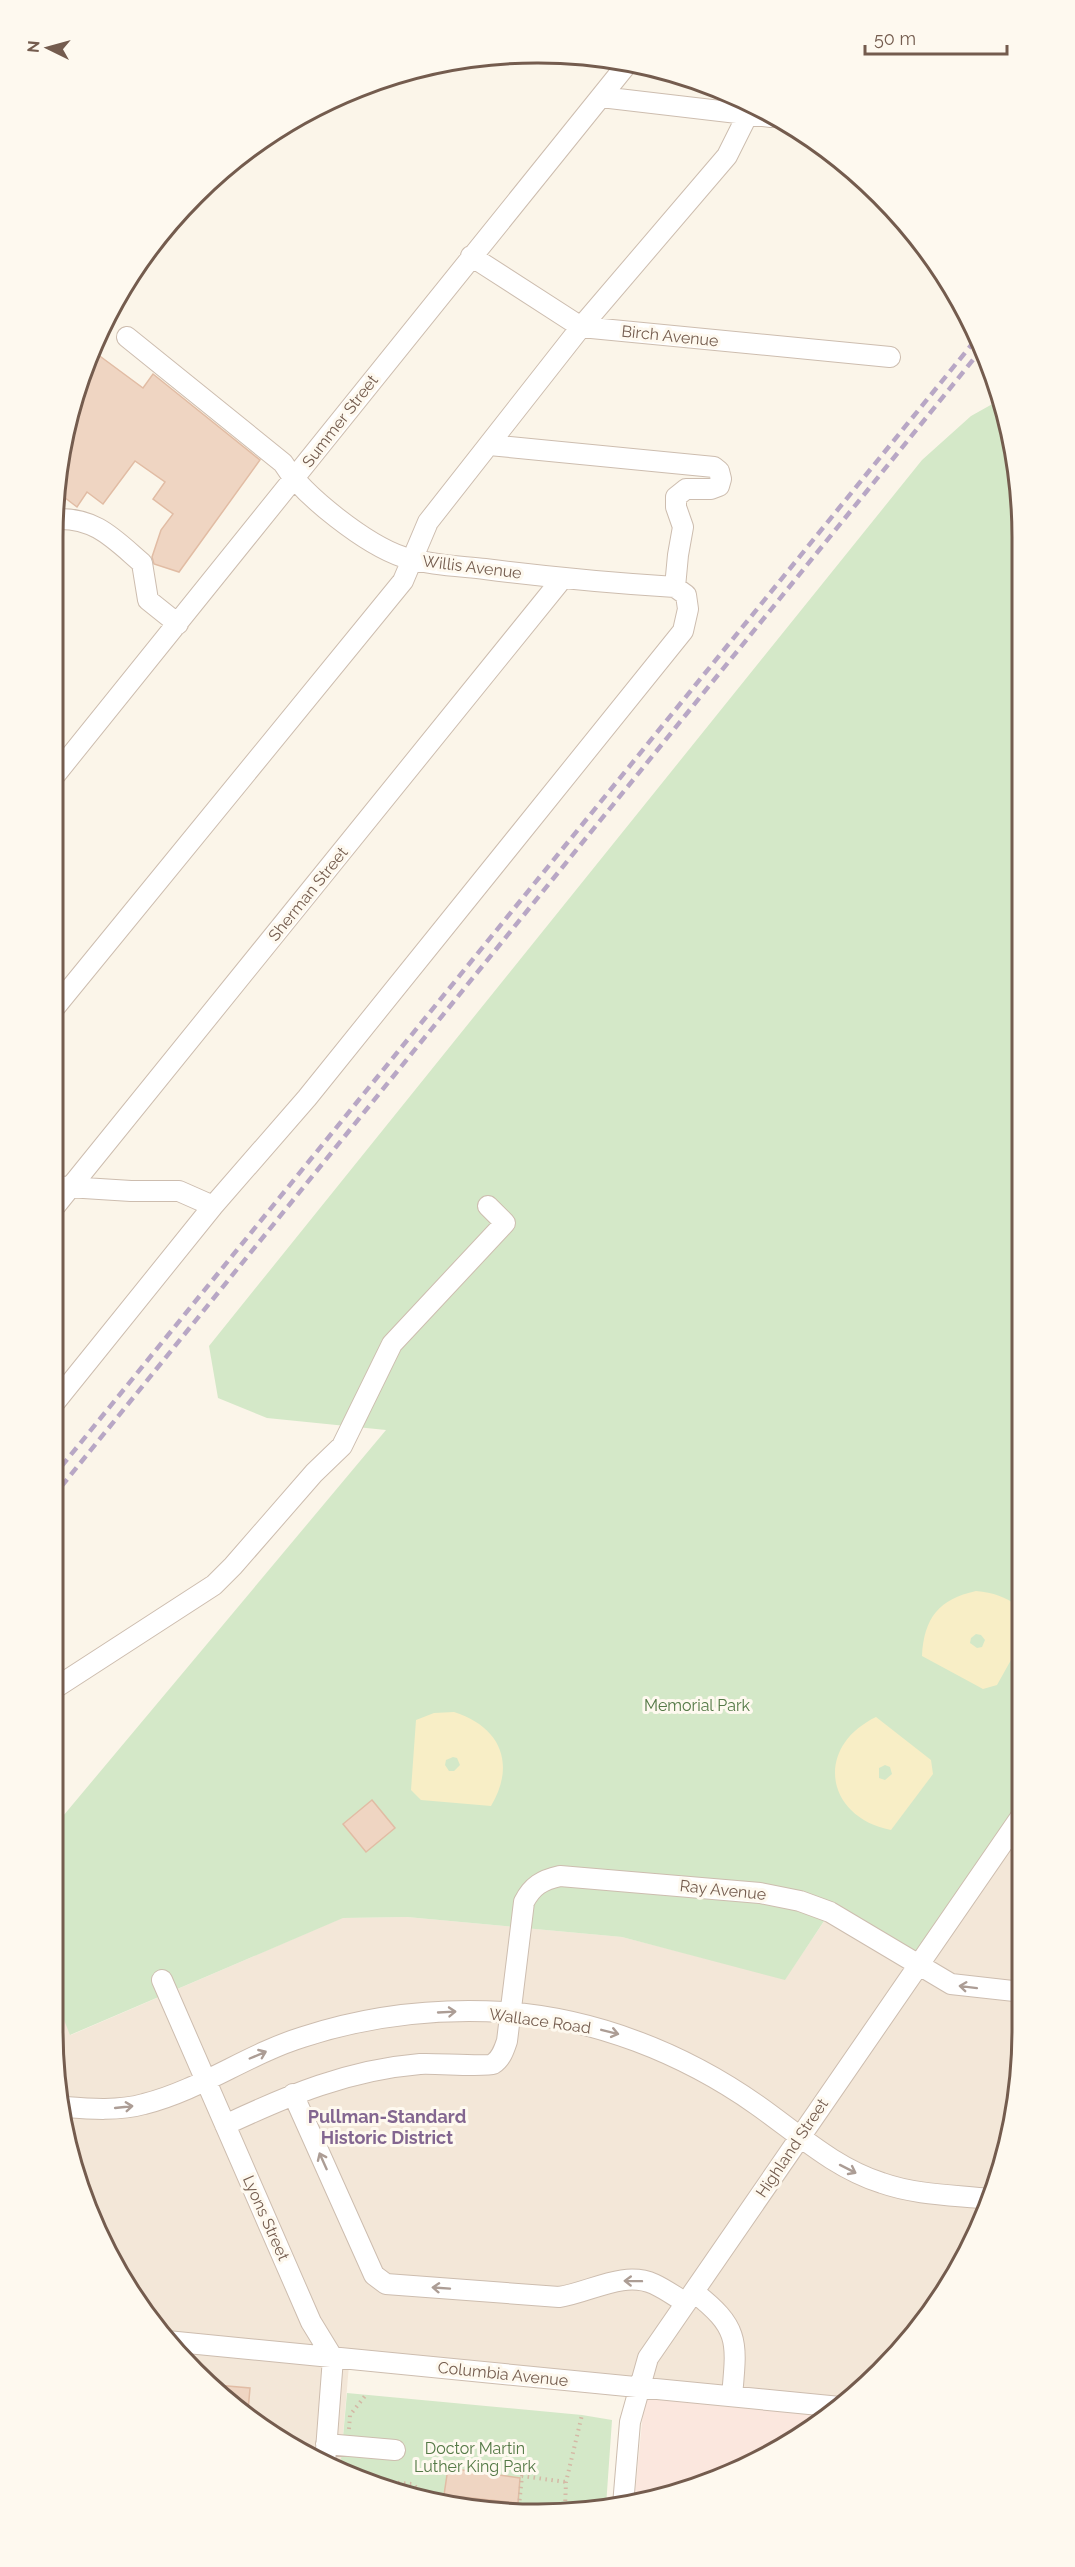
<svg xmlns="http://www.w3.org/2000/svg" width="1075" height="2567" font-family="Raleway,sans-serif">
	<rect width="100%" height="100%" fill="#fbf5e9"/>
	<path fill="#f3e7d8" d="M1022,1825V2029L997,2185L922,2325L858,2394L846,2402L647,2383L656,2359Z
		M407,1917L622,1937L785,1979L827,1917L912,1968L635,2381L162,2335L117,2272L78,2186L53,2030L52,1996H55L71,2035L342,1918Z
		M173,2349L349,2365L340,2470L295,2450Z"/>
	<path fill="#fbe7de" d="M645,2392L835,2410L780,2449L634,2504Z"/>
	<path fill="#d4e8c8" d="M996,402L1018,474L1022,1815L918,1966L830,1912L785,1980L622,1937L407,1917L343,1918L70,2035L55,1997L53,1996V1828L386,1430L267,1418L218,1398L209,1346L922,460L971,416Z
		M347,2393L582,2415L612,2420L606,2506L474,2510L382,2489L340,2470Z"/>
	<path fill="#f8eec6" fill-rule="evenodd" d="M976,1591C995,1593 1007,1597 1021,1609V1642L997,1685L983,1689L922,1656C924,1618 939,1599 976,1591ZM976,1634L981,1635L985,1640L982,1647L977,1648L970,1643L971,1638Z
		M454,1712C501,1727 516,1764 491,1806L421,1800L411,1790L416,1720L434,1713ZM453,1757L457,1758L460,1765L454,1771H449L445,1765L446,1760Z
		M876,1717L931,1760L933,1774L891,1830C825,1817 814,1747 876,1717ZM885,1765L890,1767L892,1774L885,1780L879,1778V1768Z"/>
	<path fill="#efd5c2" stroke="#e1bca4" stroke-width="1.5" d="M97,354L143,388L153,374L260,460L179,572L154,564L152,557L161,530L173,514L153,499L165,482L135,461L103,504L87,492L77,507L60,494L78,382Z
		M372,1800L395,1828L366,1852L343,1824Z
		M216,2385L250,2388L248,2411Z
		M448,2468L520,2478L518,2503L444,2495Z"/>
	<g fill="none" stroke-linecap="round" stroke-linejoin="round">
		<defs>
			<path id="minor" d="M601,97L771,117
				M471,256L581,327L890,357
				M489,445L714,467L719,471L721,479L719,486L711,489H686L676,497V507L683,527L678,555L675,587
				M56,519C95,517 114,539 142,563L148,600L178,624
				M52,779L628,63
				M52,1011L403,581L428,522L581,327L727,156L748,114
				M52,1186L131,1191H179L213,1206
				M52,1210L562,579
				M52,1406L213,1206L307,1098L683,631L688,609L686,595L675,587C612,583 548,577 485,569C458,566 429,565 403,557C367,545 303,496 283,463L127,337
				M52,1690L214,1585L233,1566L314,1473L342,1446L392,1344L505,1223L488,1206
				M162,1980L311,2322L333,2358L325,2463
				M293,2094L374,2275L386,2284L559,2297C589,2293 623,2270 654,2284C665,2289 676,2297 686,2303
				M65,2107C91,2109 119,2111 144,2104C200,2090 248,2054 303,2037C367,2016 437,2008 504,2012C594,2018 683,2053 757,2105C797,2133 834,2168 882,2183C916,2195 954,2195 990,2199
				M225,2125C289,2095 348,2070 420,2064C434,2063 485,2067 493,2064C501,2059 504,2050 507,2041L524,1902C532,1886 542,1880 560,1876L760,1893L800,1901L830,1912L951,1984L1022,1992
				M694,2292C740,2328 737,2341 732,2396
				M167,2341L840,2407
				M326,2444L395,2450
				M623,2505L630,2422L648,2358L1022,1815"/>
		</defs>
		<use href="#minor" stroke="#cdbdaf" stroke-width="22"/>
		<path stroke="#d4b8a5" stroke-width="4" stroke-dasharray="1.5 4.5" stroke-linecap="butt" d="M349,2429L350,2415L365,2396
			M347,2473V2464
			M362,2480L413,2484L424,2496
			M421,2498L424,2496L483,2502L482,2510
			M483,2502L519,2506L522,2476L566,2482
			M565,2507L566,2482L582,2415"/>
		<use href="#minor" stroke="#fff" stroke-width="20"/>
		<path stroke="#b8a7c5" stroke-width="4.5" stroke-dasharray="9 6" stroke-linecap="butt" d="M52,1478L977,338
			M52,1498L981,350"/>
	</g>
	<defs><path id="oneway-shaft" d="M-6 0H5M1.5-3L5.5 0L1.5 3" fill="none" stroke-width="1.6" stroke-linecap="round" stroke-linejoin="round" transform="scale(1.5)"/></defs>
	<g stroke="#ac9d95">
		<use href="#oneway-shaft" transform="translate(968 1987) rotate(-173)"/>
		<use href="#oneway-shaft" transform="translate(447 2012) rotate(-3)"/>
		<use href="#oneway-shaft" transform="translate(610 2032) rotate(14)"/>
		<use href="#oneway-shaft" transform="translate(258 2055) rotate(-23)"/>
		<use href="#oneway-shaft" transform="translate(124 2107) rotate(-6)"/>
		<use href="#oneway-shaft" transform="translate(323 2161) rotate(-114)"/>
		<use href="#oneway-shaft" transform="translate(848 2169) rotate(27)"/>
		<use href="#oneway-shaft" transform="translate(633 2281) rotate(-179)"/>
		<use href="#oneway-shaft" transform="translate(441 2288) rotate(-176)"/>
	</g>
	<g text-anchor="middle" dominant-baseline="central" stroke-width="6" stroke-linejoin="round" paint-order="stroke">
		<g font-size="16" fill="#745c4e" stroke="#fef9ef">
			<text transform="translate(670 336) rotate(6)">Birch Avenue</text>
			<text transform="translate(340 421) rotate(-52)">Summer Street</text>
			<text transform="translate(472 567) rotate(7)">Willis Avenue</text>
			<text transform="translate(308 894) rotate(-51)">Sherman Street</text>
			<text transform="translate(723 1890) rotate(6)">Ray Avenue</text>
			<text transform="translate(540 2021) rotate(8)">Wallace Road</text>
			<text transform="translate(792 2148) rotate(-56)">Highland Street</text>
			<text transform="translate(266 2218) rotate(66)">Lyons Street</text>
			<text transform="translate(503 2374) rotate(6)">Columbia Avenue</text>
		</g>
		<g font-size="16" fill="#547946" stroke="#fef9ef">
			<text x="697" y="1705">Memorial Park</text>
			<text x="475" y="2448">Doctor Martin<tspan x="475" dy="18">Luther King Park</tspan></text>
		</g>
		<g font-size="18" font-weight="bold" fill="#836690" stroke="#fef9ef">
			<text x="387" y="2116">Pullman-Standard<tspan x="387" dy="21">Historic District</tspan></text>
		</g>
	</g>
	<path d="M0 0H1075V2567H0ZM537 63H538A474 474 0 0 1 1012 537V2030A474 474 0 0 1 538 2504H537A474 474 0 0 1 63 2030V537A474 474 0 0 1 537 63Z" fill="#fef9ef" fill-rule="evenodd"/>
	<path fill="none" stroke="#745c4e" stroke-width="3" d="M537 63H538A474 474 0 0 1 1012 537V2030A474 474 0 0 1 538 2504H537A474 474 0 0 1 63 2030V537A474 474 0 0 1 537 63Z"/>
	<g transform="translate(48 48) rotate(275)" stroke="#fef9ef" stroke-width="4.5" paint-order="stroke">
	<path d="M0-4.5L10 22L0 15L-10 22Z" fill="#745c4e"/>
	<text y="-9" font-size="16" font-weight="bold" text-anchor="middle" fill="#745c4e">N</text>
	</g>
	<path d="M865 45v9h142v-9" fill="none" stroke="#745c4e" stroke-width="3"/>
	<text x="874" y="45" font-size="18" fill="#745c4e" stroke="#fef9ef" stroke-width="4.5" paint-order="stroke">50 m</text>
</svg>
